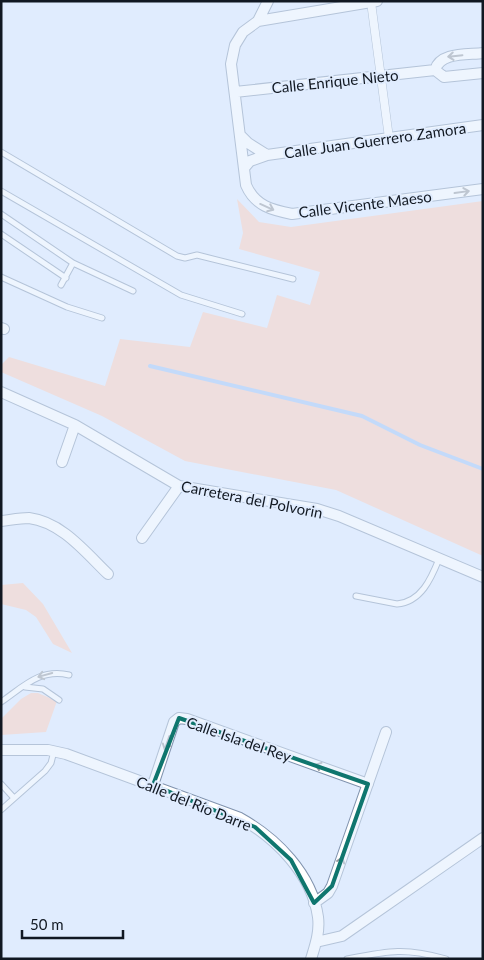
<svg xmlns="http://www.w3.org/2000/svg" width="484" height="960" font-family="Lato,sans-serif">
	<rect width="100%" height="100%" fill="#e0ecfe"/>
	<path fill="#feccb9" d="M237,199L259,222L291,227L483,201V556L336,490L185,461L102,416L1,372V365L9,357L105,386L120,339L190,347L203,312L267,328L277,295L310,305L320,272L239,249L243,233Z
		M23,583L43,604L72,653L53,644L36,617L26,610L1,604V585Z
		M31,693H38L57,701L46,732L1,735V719L21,699Z"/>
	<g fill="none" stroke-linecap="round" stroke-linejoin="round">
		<path stroke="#a1c4f5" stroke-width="4" d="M150,366L362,416L420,445L483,469"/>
		<defs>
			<path id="service" d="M1,152L177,256L185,258L197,255L293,279
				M1,191L181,295L242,314
				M1,214L73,263L133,291
				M1,234L66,278
				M1,277L67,307L102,318
				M61,285L73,263
				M356,596L397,604C421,602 431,579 439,559
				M25,687L43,689L59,700
				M1,702C23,687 40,668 69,675
				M1,784L14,798
				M1,810L45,771L51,763L54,751
				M347,959C388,951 405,947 446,959"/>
			<path id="pedestrian" d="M371,2L389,138"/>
			<path id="minor" d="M268,1L258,21L243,32L235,45L231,64L246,185C255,206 272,210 292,214L483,189
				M258,21L377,1
				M435,70C440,52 467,55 483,53
				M435,70L444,77L483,73
				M235,92L435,70
				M240,135L248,143L267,155
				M244,168L250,161L267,155L483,125
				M1,328L4,329
				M1,392L75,425L179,486L317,509L339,516L483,577
				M62,462L75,425
				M1,521C10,520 20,518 29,518C62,522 86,553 108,574
				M142,538L179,486
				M1,750H48L66,754L240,818C276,838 312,874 318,917C320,932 315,946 311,959
				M153,785L174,722L179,718L187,719L368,784
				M314,903L328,893L332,886L386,732
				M316,942L342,936L483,838"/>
		</defs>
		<use href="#service" stroke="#8093ae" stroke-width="7"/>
		<use href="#pedestrian" stroke="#8093ae" stroke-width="9"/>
		<use href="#minor" stroke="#8093ae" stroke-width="12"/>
		<use href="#service" stroke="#fff" stroke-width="5"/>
		<use href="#pedestrian" stroke="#fff" stroke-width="8"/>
		<use href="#minor" stroke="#fff" stroke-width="10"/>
	</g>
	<defs><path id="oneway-shaft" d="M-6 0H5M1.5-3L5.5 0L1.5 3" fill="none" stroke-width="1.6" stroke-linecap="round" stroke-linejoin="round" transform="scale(1.25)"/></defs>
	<g stroke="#94979c">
		<use href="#oneway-shaft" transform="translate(455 56) rotate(174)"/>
		<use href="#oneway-shaft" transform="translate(462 192) rotate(-8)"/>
		<use href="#oneway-shaft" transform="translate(267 207) rotate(24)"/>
		<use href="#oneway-shaft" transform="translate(45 675) rotate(165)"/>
		<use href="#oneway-shaft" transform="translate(167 743) rotate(109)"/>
		<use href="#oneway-shaft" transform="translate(322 767) rotate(-160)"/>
		<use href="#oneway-shaft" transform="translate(340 864) rotate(-71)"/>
	</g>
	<path d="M0 0H484V960H0ZM179,718L368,784L332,886L314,903L291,860L255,827L153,785Z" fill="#e0ecfe" fill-opacity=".55" fill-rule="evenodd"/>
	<path fill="none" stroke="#0f766e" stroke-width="4" stroke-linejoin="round" d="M179,718L368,784L332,886L314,903L291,860L255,827L153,785Z"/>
	<g text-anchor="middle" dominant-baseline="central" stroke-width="4" stroke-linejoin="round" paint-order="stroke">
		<g font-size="15" fill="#111822" stroke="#e0ecfe">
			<text transform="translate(335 81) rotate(-6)">Calle Enrique Nieto</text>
			<text transform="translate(375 140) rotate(-8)">Calle Juan Guerrero Zamora</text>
			<text transform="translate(365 204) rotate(-7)">Calle Vicente Maeso</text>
			<text transform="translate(252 499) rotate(11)">Carretera del Polvorin</text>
			<text transform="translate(239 739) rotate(19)">Calle Isla del Rey</text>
			<text transform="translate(194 803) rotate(22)">Calle del Río Darre</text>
		</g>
	</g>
	<rect width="484" height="960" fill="none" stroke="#111822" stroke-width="5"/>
	<path d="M22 930v8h101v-8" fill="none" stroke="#111822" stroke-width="2.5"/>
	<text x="30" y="930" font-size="15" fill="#111822" stroke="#e0ecfe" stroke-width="4" paint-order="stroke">50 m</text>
</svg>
